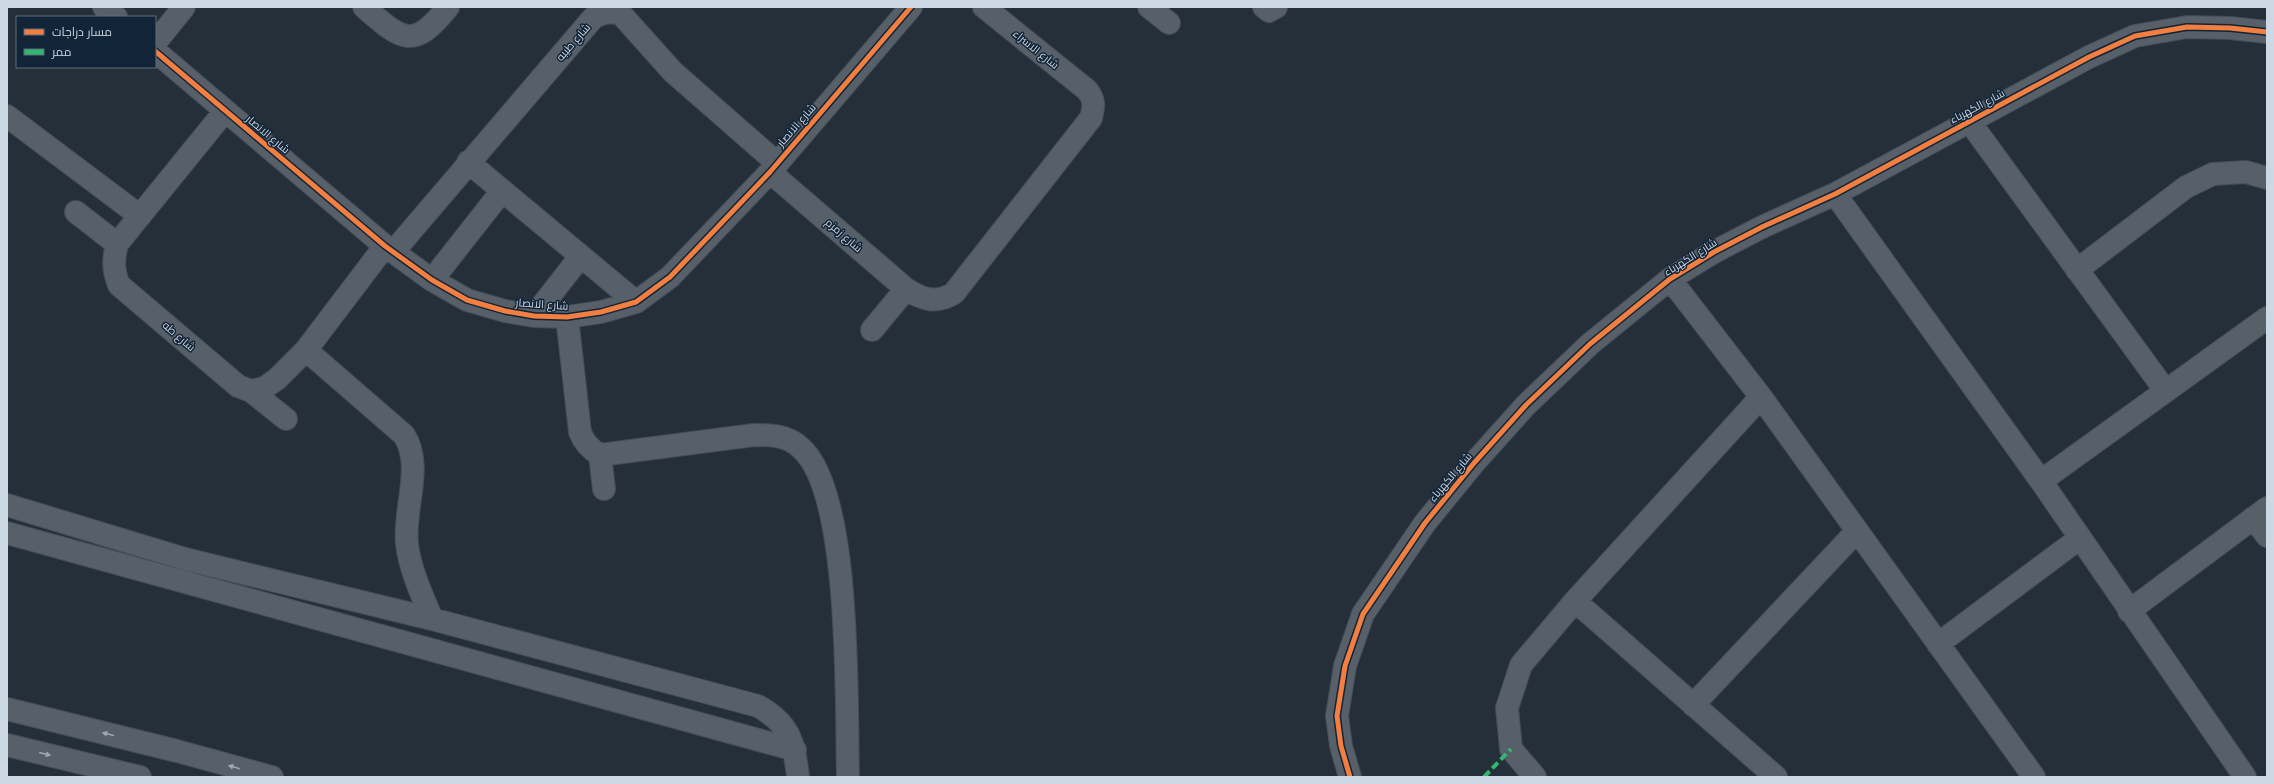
<svg xmlns="http://www.w3.org/2000/svg" width="2274" height="784" font-family="Arial,Cairo,sans-serif">
	<rect width="100%" height="100%" fill="#242f3a"/>
	<g fill="none" stroke-linecap="round" stroke-linejoin="round">
		<defs>
			<path id="minor" d="M104,7L116,17
				M364,7C402,40 413,51 448,7
				M1149,7L1169,23
				M1264,7L1269,11L1276,7
				M155,43L184,7
				M155,51L385,246L432,280L467,300L505,311L534,316L567,317L601,312L636,302L670,277L770,172L911,7
				M225,111L117,244C113,260 113,270 119,285L238,386L251,391L264,388L277,379L306,350L385,246
				M7,116L140,216
				M1969,121L2165,390
				M468,162L636,302
				M770,172L906,289C923,300 937,304 954,293L1091,118C1094,106 1095,100 1087,90L984,7
				M1835,194L2041,481L2245,777
				M76,212L117,244
				M393,252L593,18C604,12 610,11 621,14L673,72L777,163
				M2077,270L2186,187L2213,174L2246,172L2267,178
				M1670,279L1761,397L2034,777
				M432,280L502,191
				M534,316L580,257
				M567,317L580,432C584,443 590,449 600,455L754,435C772,435 788,435 802,449C852,496 846,706 848,777
				M872,330L906,289
				M306,350L404,435C424,466 403,509 407,544C410,570 422,595 432,619
				M251,391L286,419
				M600,455L604,489
				M2041,481L2267,318
				M7,505L185,559L432,619L758,706C790,724 794,742 798,777
				M2253,518L2267,536
				M7,533L795,750
				M1575,601L1776,777
				M2129,611L2267,508
				M1938,644L2080,538
				M1693,705L1857,531
				M7,709L177,751L272,777
				M7,745L140,777
				M1350,777L1341,746L1337,716L1345,666L1363,614L1425,523L1474,463L1526,405L1590,344L1670,279L1714,252L1762,227L1835,194L2089,57L2135,36L2187,27L2230,28L2267,32
				M1535,777L1511,749L1507,708L1521,665L1575,601L1761,397"/>
		</defs>
		<use href="#minor" stroke="#444d57" stroke-width="24"/>
		<use href="#minor" stroke="#575f68" stroke-width="22"/>
		<path stroke="#33b770" stroke-width="4" stroke-dasharray="8 4" stroke-linecap="butt" d="M1484,777L1511,749"/>
		<defs>
			<path id="cycleway" d="M155,51L385,246L432,280L467,300L505,311L534,316L567,317L601,312L636,302L670,277L770,172L911,7
				M1350,777L1341,746L1337,716L1345,666L1363,614L1425,523L1474,463L1526,405L1590,344L1670,279L1714,252L1762,227L1835,194L2089,57L2135,36L2187,27L2230,28L2267,32"/>
		</defs>
		<use href="#cycleway" stroke="#122437" stroke-width="8"/>
		<use href="#cycleway" stroke="#f27e40" stroke-width="5"/>
	</g>
	<defs><path id="oneway-solid" d="M-6-.8H1V-3.2L6.5 0L1 3.2V.8H-6Z"/></defs>
	<g fill="#9ea8b3">
		<use href="#oneway-solid" transform="translate(108 734) rotate(-166)"/>
		<use href="#oneway-solid" transform="translate(45 754) rotate(14)"/>
		<use href="#oneway-solid" transform="translate(234 767) rotate(-164)"/>
	</g>
	<g text-anchor="middle" dominant-baseline="central" stroke-width="3" stroke-linejoin="round" paint-order="stroke">
		<g font-size="11" fill="#cdd8e5" stroke="#122437">
			<text transform="translate(573 42) rotate(-49)">شارع طيبه</text>
			<text transform="translate(1036 49) rotate(39)">شارع الاسراء</text>
			<text transform="translate(1977 106) rotate(-28)">شارع الكهرباء</text>
			<text transform="translate(796 125) rotate(-49)">شارع الانصار</text>
			<text transform="translate(268 134) rotate(40)">شارع الانصار</text>
			<text transform="translate(844 235) rotate(41)">شارع زمزم</text>
			<text transform="translate(1690 257) rotate(-32)">شارع الكهرباء</text>
			<text transform="translate(542 304) rotate(4)">شارع الانصار</text>
			<text transform="translate(179 336) rotate(41)">شارع طه</text>
			<text transform="translate(1450 477) rotate(-50)">شارع الكهرباء</text>
		</g>
	</g>
	<rect width="2274" height="784" fill="none" stroke="#cdd8e5" stroke-width="16"/>
	<rect x="16" y="16" width="140" height="52" fill="#122437" stroke="#5d6c7d"/>
	<rect x="24" y="29" width="20" height="6" fill="#f27e40" stroke="#5d6c7d"/>
	<text x="52" y="36" font-size="12" fill="#cdd8e5">مسار دراجات</text>
	<rect x="24" y="49" width="20" height="6" fill="#33b770" stroke="#5d6c7d"/>
	<text x="52" y="56" font-size="12" fill="#cdd8e5">ممر</text>
</svg>
